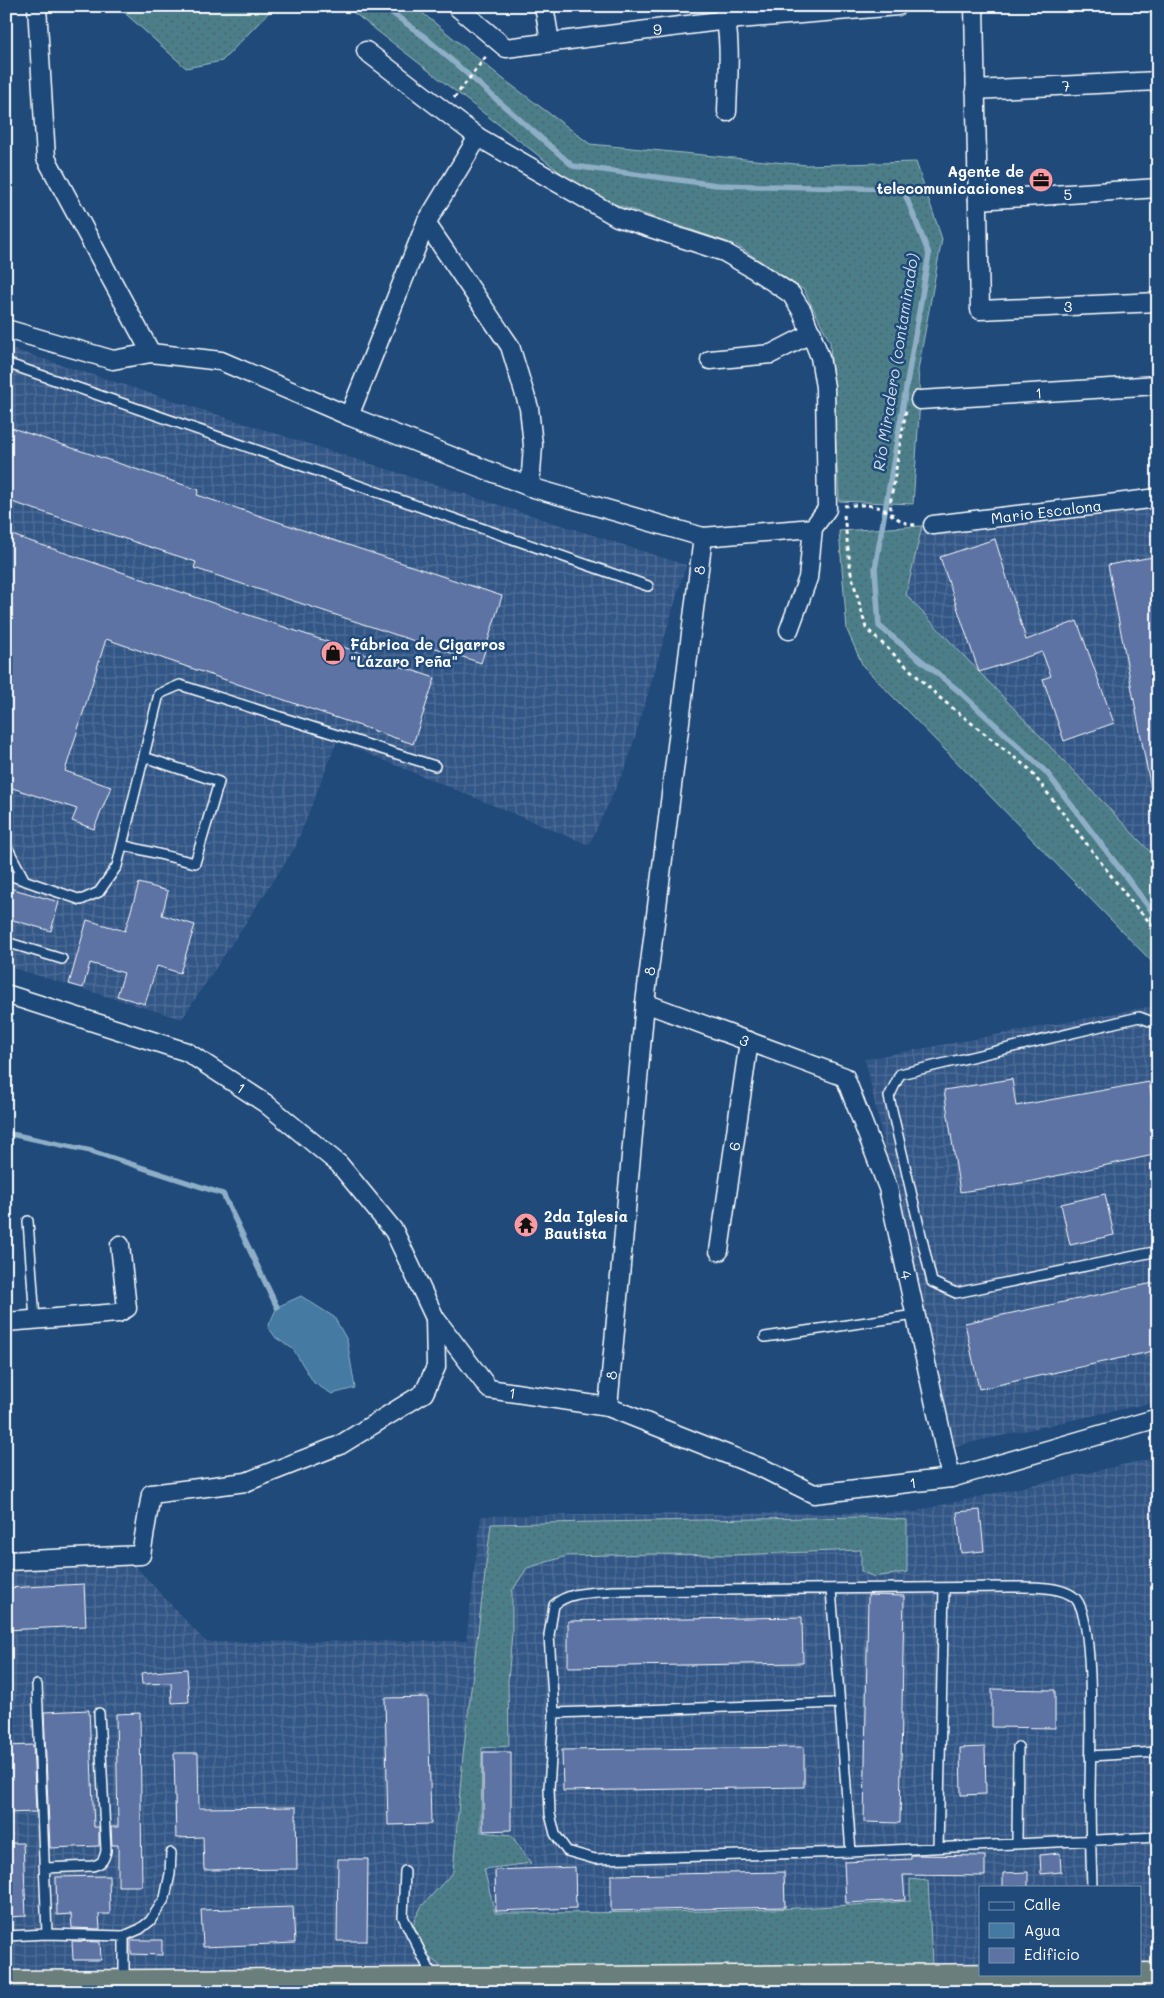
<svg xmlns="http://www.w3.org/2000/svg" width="1164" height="1998" font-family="Mali,sans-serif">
	<defs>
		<pattern id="industrial-grid" width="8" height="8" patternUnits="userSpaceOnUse" patternTransform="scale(1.25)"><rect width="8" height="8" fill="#325686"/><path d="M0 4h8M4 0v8" fill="none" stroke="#516f98"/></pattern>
		<pattern id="grass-dots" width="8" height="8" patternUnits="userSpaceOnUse" patternTransform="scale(1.25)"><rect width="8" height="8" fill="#4c7e89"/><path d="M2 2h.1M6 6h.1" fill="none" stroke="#4c656a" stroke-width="1.8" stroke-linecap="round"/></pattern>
	</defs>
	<rect width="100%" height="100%" fill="#1f4a7a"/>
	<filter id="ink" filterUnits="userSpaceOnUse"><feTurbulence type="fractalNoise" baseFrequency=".02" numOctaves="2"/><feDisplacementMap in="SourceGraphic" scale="10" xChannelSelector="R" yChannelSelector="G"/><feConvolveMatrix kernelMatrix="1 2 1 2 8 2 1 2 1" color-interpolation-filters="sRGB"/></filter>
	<g filter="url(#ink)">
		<path fill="url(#industrial-grid)" d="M6,347L686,565L627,764L589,845L337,741L295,848L182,1019L6,966Z
			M1158,508V860L906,595L922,526Z
			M1158,1005V1401L951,1447L865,1059Z
			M1158,1457V1963H1140V1887H980V1969L6,1976V1565H134L206,1642L466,1641L481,1516L918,1512L919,1510Z"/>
		<path fill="url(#grass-dots)" stroke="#a6bec4" d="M117,6H275L222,61L186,68Z
			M345,6H414L502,78L590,144L806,165L916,162L942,239L918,370L920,400L913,504L839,501L830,342L804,290L736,245L591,196Z
			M922,526L906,595L1158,860V968L863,666L847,630L839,531Z
			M862,1517L907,1520V1572L874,1577L861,1571V1550L732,1555L652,1554L567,1556L527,1568L512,1591V1633L508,1682L509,1746L482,1748L481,1832L511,1835L531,1863L484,1869L495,1913C633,1913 772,1912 910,1901V1879L928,1881L932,1964L511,1969L443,1968L429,1957L413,1924L421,1907L453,1872L463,1755L491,1524Z"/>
		<path fill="#447aa2" stroke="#8fafc7" d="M301,1296L334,1317L347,1340L355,1388L332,1394L314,1383L293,1349L276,1338L268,1327L277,1307Z"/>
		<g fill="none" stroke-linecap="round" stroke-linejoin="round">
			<path stroke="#8fafc7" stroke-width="5.5" d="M383,6L426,38L573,166L717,185L903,189L929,254L875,569L879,626L960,692L1047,773L1158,919
				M6,1133L91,1151L223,1194L277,1307"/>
		</g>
		<path fill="#5d73a3" stroke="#fff" d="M6,426L199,490L197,495L502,596L481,663L194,568L196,562L6,500Z
			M6,533L435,678L413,744L106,639L65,771L111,787L94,829L72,821L77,809L6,786Z
			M995,539L1026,640L1077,621L1114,723L1064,741L1043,679L1051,676L1042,652L979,672L940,557Z
			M1158,556V788L1151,789L1108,565Z
			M139,883L168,891L162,915L195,925L180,973L157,966L145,1004L117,996L124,973L90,963L83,988L69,984L87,920L125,931Z
			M6,887L59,902L51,931L6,918Z
			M1012,1079L1016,1106L1149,1082L1158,1133V1154L1028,1182L960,1192L944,1090Z
			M1105,1194L1114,1235L1070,1245L1061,1204Z
			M1158,1282V1350L979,1389L965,1323Z
			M980,1510L984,1551L961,1553L957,1512Z
			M84,1584L86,1626L6,1630V1588Z
			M868,1595L904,1596L900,1823L864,1822Z
			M802,1617L803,1663L568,1667V1621Z
			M187,1669L189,1702L172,1703L171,1683L142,1684L141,1673Z
			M992,1689L1055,1690V1728L992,1727Z
			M428,1697L431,1824L388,1825L385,1698Z
			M89,1710L94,1827H99V1846L50,1848L44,1712Z
			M140,1713L142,1886H118V1845H112L111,1827H118L116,1714Z
			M33,1745L36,1812L6,1813V1746Z
			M804,1747V1787L563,1791L562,1750Z
			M985,1747L986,1794L961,1795L960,1748Z
			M483,1752H511V1830L483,1831Z
			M174,1753H198L199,1808L296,1807L297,1869L204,1870L203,1837L176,1838Z
			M6,1843H23L26,1916L6,1917Z
			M1060,1853L1061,1872L1041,1874L1040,1855Z
			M911,1855L985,1856V1876L903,1875L905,1900L846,1903L844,1862L911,1859Z
			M338,1859H368L367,1941H337Z
			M575,1867L576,1908L496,1911L495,1870Z
			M784,1872L785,1907L611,1911V1875Z
			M1028,1872V1887H1003V1873Z
			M109,1876L110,1914H99L100,1929L72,1928L71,1914L57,1915L56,1877Z
			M293,1907L295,1943L203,1947L201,1910Z
			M131,1940H162V1955L131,1954Z
			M72,1941L100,1942L101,1960H73Z"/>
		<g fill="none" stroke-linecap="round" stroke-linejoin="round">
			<defs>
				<path id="lane" d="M6,363L648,586
					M6,845L24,879
					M122,845L195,863L219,782L144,757
					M6,874L81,900L99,892L117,866L159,694L180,685L435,766
					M6,942L62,959
					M1158,1024L1139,1017L900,1074L889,1097L932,1282L956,1293L1158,1251
					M28,1221L35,1320
					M765,1337L915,1315
					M831,1589L851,1852
					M37,1685L47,1934
					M554,1713L838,1703
					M1090,1756L1158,1752
					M1017,1843L1018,1747
					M938,1847L944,1588
					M45,1868L92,1866C102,1864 104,1860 106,1851L99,1713
					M405,1871L403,1917L433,1977
					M1092,1887C1091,1856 1090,1826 1090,1795C1090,1760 1096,1621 1076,1599C1063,1585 1028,1587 1010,1587L612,1591C592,1593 570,1591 554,1605L549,1635L554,1713L549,1788L550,1814L555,1834L567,1851L595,1859L851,1852L1158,1837
					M6,1936L47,1934L124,1936L140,1929L150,1921L165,1898L170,1874L171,1853
					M124,1936V1980"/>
				<g id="street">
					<path d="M37,6L46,158L151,353"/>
					<path id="s1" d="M456,6L506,48L727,20L898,6"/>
					<path d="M544,6L550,42"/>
					<path d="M723,6C732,40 728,77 727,112"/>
					<path id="s2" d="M974,6L980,310L1158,302"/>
					<path d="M366,51L478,137L617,217L724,252L755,270L791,294L802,311L820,357L825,387L827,509L813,528L808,578L789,630"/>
					<path id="s3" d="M975,90L1158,81"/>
					<path id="s4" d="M978,200L1158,188"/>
					<path d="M426,223L510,346L529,408L533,445L530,487"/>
					<path d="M6,329L113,360L151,353L221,361L349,416L530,487L703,537L813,528"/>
					<path d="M710,360L771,354L812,333"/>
					<path id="s5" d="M920,400L1158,385"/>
					<path d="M349,416L426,223L478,137"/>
					<path id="s6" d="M933,525L1158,498"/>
					<path id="s7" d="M6,994L187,1052L265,1103L339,1164L394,1231L435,1318L489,1389L608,1407L764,1469L814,1494L951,1478L1158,1418"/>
					<path id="s8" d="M645,1003L845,1077L888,1188L951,1478"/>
					<path id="s9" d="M719,1251L749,1041"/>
					<path d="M6,1322L118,1313L127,1308L120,1245"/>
					<path id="s10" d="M608,1407L645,1003L703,537"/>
					<path d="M6,1561L141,1555L151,1494L246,1482L340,1445L424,1393L436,1367L435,1318"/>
				</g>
				<path id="highway" d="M6,1985L1158,1977"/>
			</defs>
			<use href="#lane" stroke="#fff" stroke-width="12"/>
			<use href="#street" stroke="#fff" stroke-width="21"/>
			<use href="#highway" stroke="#fff" stroke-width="31"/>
			<path stroke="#fff" stroke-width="3" stroke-dasharray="4 4" stroke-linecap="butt" d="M454,98L488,54
				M844,506C853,505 867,504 877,507C891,510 899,525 917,525
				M844,515L851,573L866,628L940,698L1029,769L1133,904L1158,931
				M893,517L890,505L906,410"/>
			<use href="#lane" stroke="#1f4a7a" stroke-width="9"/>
			<use href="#street" stroke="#1f4a7a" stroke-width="18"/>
			<use href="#highway" stroke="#6b7f7c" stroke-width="28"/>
		</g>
	</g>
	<defs>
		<symbol id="office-disc" viewBox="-11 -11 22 22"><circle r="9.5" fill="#ff9aa2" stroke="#1f4a7a"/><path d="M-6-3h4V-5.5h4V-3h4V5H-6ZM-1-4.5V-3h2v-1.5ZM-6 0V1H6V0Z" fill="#111"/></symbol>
		<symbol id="shop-disc" viewBox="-11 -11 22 22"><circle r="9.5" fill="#ff9aa2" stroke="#1f4a7a"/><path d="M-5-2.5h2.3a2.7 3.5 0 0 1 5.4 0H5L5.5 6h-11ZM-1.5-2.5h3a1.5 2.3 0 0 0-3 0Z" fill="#111"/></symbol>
		<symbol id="temple-disc" viewBox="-11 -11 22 22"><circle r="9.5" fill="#ff9aa2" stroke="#1f4a7a"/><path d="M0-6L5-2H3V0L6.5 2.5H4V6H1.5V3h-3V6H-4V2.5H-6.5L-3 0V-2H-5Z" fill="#111"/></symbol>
	</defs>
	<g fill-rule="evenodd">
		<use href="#office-disc" x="1027" y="166" width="28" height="28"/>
		<use href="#shop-disc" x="319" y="639" width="28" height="28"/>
		<use href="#temple-disc" x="512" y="1211" width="28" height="28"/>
	</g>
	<g text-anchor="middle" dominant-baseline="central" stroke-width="5" stroke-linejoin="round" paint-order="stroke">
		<g font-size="15" fill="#fff" stroke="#1f4a7a">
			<text stroke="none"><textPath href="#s1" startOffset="218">9</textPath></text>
			<text stroke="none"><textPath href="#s3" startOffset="91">7</textPath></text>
			<text stroke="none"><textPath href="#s4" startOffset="90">5</textPath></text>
			<text stroke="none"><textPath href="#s2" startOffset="392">3</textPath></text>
			<text stroke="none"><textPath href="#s5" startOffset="119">1</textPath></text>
			<text stroke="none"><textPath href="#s6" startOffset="114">Mario Escalona</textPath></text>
			<text stroke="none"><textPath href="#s10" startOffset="842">8</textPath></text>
			<text stroke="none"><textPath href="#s10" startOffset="438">8</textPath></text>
			<text stroke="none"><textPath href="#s8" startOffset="106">3</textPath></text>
			<text stroke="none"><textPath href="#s7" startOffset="255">1</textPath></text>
			<text stroke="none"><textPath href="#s9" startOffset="106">6</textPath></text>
			<text stroke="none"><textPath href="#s8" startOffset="421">4</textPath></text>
			<text stroke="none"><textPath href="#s10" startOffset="32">8</textPath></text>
			<text stroke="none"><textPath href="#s7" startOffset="675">1</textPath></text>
			<text stroke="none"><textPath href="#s7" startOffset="1095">1</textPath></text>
		</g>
		<g font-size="15" font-weight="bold" fill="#fff" stroke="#1f4a7a" text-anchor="start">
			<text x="1024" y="171" text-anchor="end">Agente de<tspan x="1024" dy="17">telecomunicaciones</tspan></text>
			<text x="350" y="644">Fábrica de Cigarros<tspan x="350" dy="17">"Lázaro Peña"</tspan></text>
			<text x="544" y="1216">2da Iglesia<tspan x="544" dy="17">Bautista</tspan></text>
		</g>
		<g font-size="16" font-style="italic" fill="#d0dee8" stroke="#1f4a7a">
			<text transform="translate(895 362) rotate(-81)">Río Miradero (contaminado)</text>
		</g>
	</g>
	<rect width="1164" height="1998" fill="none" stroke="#1f4a7a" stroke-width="25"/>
	<rect x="12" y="12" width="1139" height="1973" fill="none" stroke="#fff" stroke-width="2" filter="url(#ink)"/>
	<rect x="979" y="1886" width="162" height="90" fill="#1f4a7a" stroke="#7992af"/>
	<rect x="989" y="1902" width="25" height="8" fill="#1f4a7a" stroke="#7992af"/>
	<text x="1024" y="1910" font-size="15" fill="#ffffff">Calle</text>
	<rect x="989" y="1923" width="25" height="15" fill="#447aa2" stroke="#7992af"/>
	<text x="1024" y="1936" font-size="15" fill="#ffffff">Agua</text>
	<rect x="989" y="1948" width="25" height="15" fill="#5d73a3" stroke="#7992af"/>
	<text x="1024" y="1960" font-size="15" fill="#ffffff">Edificio</text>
</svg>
